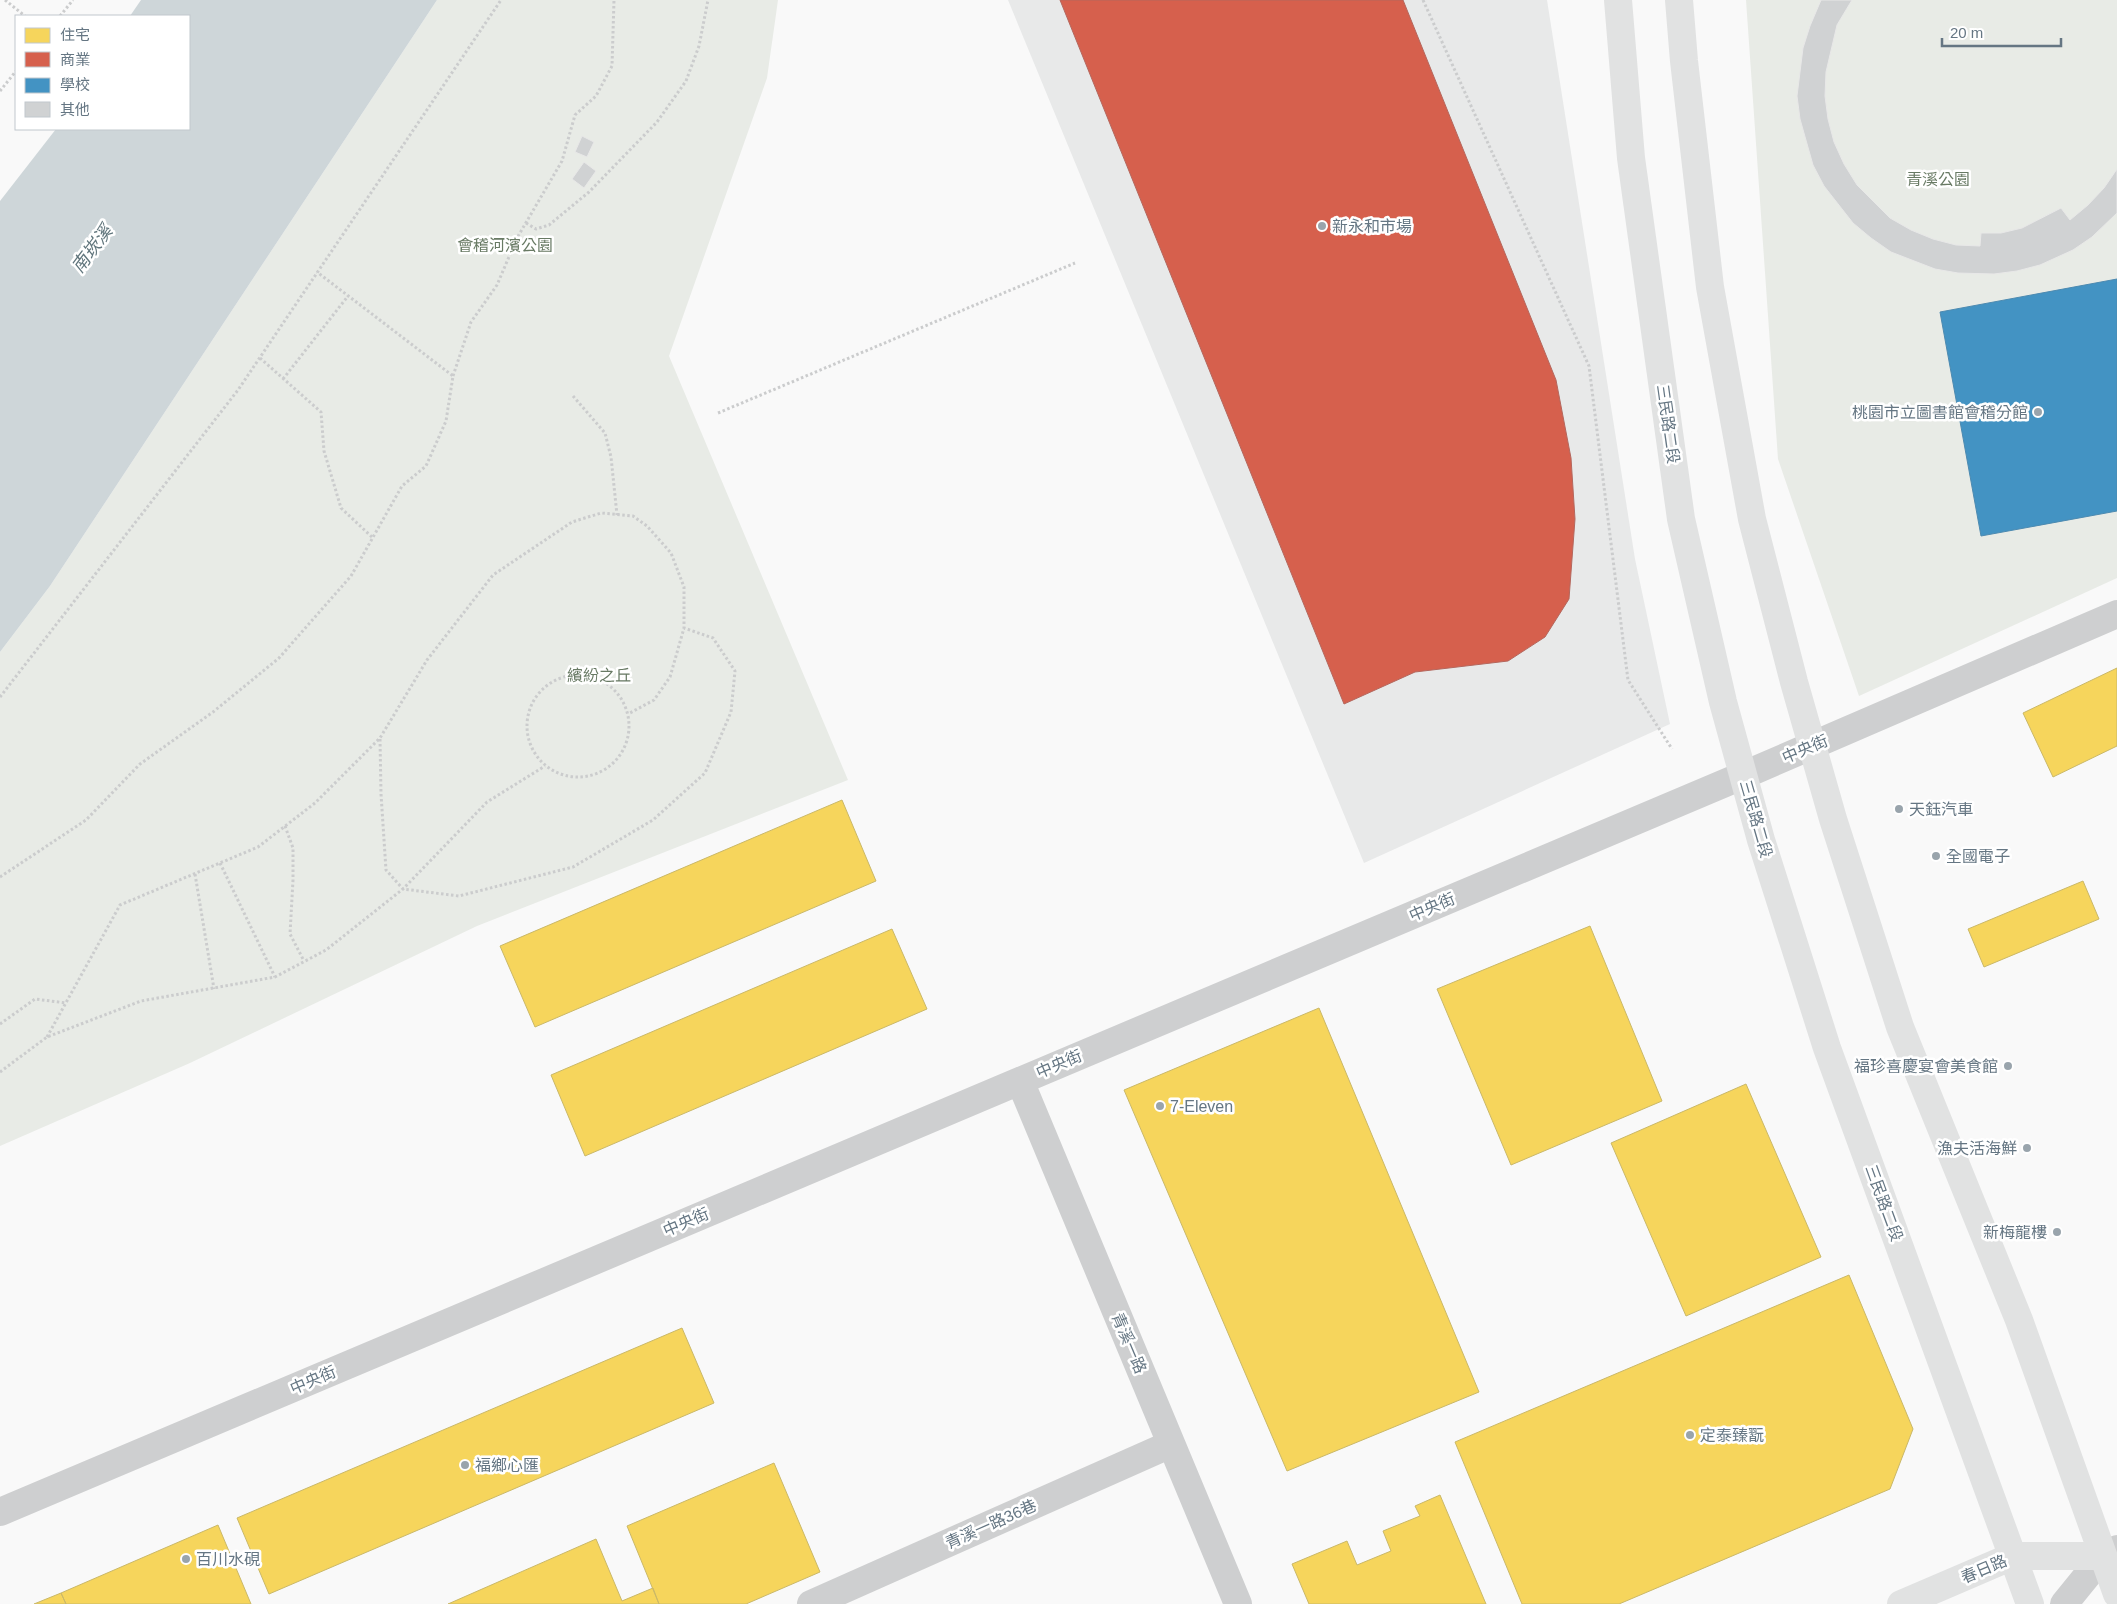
<svg xmlns="http://www.w3.org/2000/svg" width="2117" height="1604" font-family="Helvetica,'Noto Sans TC',sans-serif">
	<rect width="100%" height="100%" fill="#f9f9f9"/>
	<path fill="#e8e9e9" d="M1008,0H1547L1635,559L1670,724L1364,863Z"/>
	<path fill="#e8ebe6" d="M437,0H778L767,78L669,356L848,780L477,926L190,1063L0,1146V652L50,586Z
		M1746,0H2117V578L1859,696L1778,459Z"/>
	<path fill="#ced6d9" d="M141,0H437L50,586L0,652V201L56,129H189V16H130Z"/>
	<path fill="#f6d55c" stroke="#cab868" d="M2117,668V746L2053,777L2023,713Z
		M842,800L876,881L535,1027L500,946Z
		M2083,881L2099,919L1984,967L1968,929Z
		M1590,926L1662,1101L1511,1165L1437,989Z
		M892,929L927,1009L585,1156L551,1075Z
		M1319,1008L1479,1392L1287,1471L1124,1090Z
		M1746,1084L1821,1257L1686,1316L1611,1143Z
		M1849,1275L1913,1429L1890,1489L1619,1604H1522L1455,1442Z
		M682,1328L714,1403L269,1594L237,1518Z
		M774,1463L820,1572L746,1604H659L627,1526Z
		M1440,1495L1486,1604H1309L1292,1564L1347,1541L1357,1565L1391,1551L1383,1531L1420,1516L1415,1506Z
		M218,1525L251,1604H66L61,1593Z
		M596,1539L622,1601L653,1588L659,1604H448Z
		M61,1593L66,1604H34Z"/>
	<path fill="#d6604d" stroke="#b4675d" d="M1060,0H1403L1556,380L1571,458L1575,519L1569,599L1545,637L1508,661L1415,672L1344,704Z"/>
	<path fill="#4393c3" stroke="#4d8ab0" d="M2117,279V511L1981,536L1940,312Z"/>
	<path fill="#d0d2d3" stroke="#e8e8e8" d="M1821,0H1852L1837,25L1826,72L1825,96L1828,119L1834,142L1844,164L1857,185L1890,218L1911,230L1933,239L1956,245L1980,246L1981,233H2001L2022,228L2061,208L2070,220L2088,205L2104,188L2117,169V213L2092,237L2073,250L2040,265L2017,271L1994,274L1958,273L1935,269L1891,252L1871,238L1853,223L1824,186L1813,165L1800,119L1797,96L1803,48L1810,26Z
		M582,136L594,142L587,157L575,152Z
		M584,162L596,171L584,188L572,179Z"/>
	<g fill="none" stroke-linecap="round" stroke-linejoin="round">
		<path stroke="#cbcccd" stroke-width="3" stroke-dasharray="2.5 2.5" stroke-linecap="butt" d="M5,0L25,16
			M1423,0L1589,366L1628,680L1672,749
			M60,16L73,0
			M0,91L16,71
			M526,223L536,229L549,225L589,192L657,122L686,81L699,46L708,0
			M260,358L321,412L324,451L341,508L373,538
			M453,376L471,322L497,285L517,238L562,161L575,115L596,96L612,66L614,0
			M283,379L348,296
			M573,396L605,433L611,457L617,515
			M718,413L1075,263
			M527 726a51 51 0 1 1 102 0a51 51 0 1 1-102 0Z
			M0,697L238,390L501,0
			M380,739L381,794L386,870L403,889L459,896L573,867L653,820L705,773L731,712L735,671L713,638L684,628
			M285,826L293,848V880L290,934L304,961
			M220,863L275,977
			M195,874L214,989
			M0,877L86,820L140,764L213,712L279,658L351,576L402,486L426,466L446,421L453,376L317,272
			M0,1024L35,999L66,1003
			M47,1037L120,905L258,847L315,803L380,738L427,660L493,575L572,522L601,513L633,516L647,526L671,553L684,587V628L670,677L654,700L628,714
			M0,1072L47,1037L141,1001L275,977L326,950L403,889L487,802L545,766"/>
		<path stroke="#cecfd0" stroke-width="28" d="M1020,1081L1238,1604
			M0,1512L1744,775L2117,614
			M811,1604L1171,1444
			M2064,1604L2103,1556L2117,1549"/>
		<path stroke="#e1e2e2" stroke-width="28" d="M1618,0L1631,158L1681,519L1723,702L1761,840L1827,1048L2030,1604
			M1679,0L1684,61L1710,287L1752,519L1794,682L1833,819L1900,1027L2019,1320L2117,1594
			M1901,1604L2013,1556H2103"/>
	</g>
	<g fill="#99a4ac" stroke="#fff" stroke-width="2">
		<circle cx="1322" cy="226" r="5"/>
		<circle cx="2038" cy="412" r="5"/>
		<circle cx="1899" cy="809" r="5"/>
		<circle cx="1936" cy="856" r="5"/>
		<circle cx="2008" cy="1066" r="5"/>
		<circle cx="1160" cy="1106" r="5"/>
		<circle cx="2027" cy="1148" r="5"/>
		<circle cx="2057" cy="1232" r="5"/>
		<circle cx="1690" cy="1435" r="5"/>
		<circle cx="465" cy="1465" r="5"/>
		<circle cx="186" cy="1559" r="5"/>
	</g>
	<g text-anchor="middle" dominant-baseline="central" stroke-width="5" stroke-linejoin="round" paint-order="stroke">
		<g font-size="16" fill="#687a64" stroke="#fff">
			<text x="1938" y="179">青溪公園</text>
			<text x="505" y="245">會稽河濱公園</text>
			<text x="599" y="675">繽紛之丘</text>
		</g>
		<g font-size="16" fill="#657683" stroke="#fff" text-anchor="start">
			<text x="1332" y="226">新永和市場</text>
			<text x="2028" y="412" text-anchor="end">桃園市立圖書館會稽分館</text>
			<text x="1909" y="809">天鈺汽車</text>
			<text x="1946" y="856">全國電子</text>
			<text x="1998" y="1066" text-anchor="end">福珍喜慶宴會美食館</text>
			<text x="1170" y="1106">7-Eleven</text>
			<text x="2017" y="1148" text-anchor="end">漁夫活海鮮</text>
			<text x="2047" y="1232" text-anchor="end">新梅龍樓</text>
			<text x="1700" y="1435">定泰臻翫</text>
			<text x="475" y="1465">福鄉心匯</text>
			<text x="196" y="1559">百川水硯</text>
		</g>
		<g font-size="16" fill="#657683" stroke="#fff">
			<text transform="translate(1668 424) rotate(82)">三民路二段</text>
			<text transform="translate(1805 749) rotate(-23)">中央街</text>
			<text transform="translate(1756 819) rotate(74)">三民路二段</text>
			<text transform="translate(1432 907) rotate(-23)">中央街</text>
			<text transform="translate(1059 1064) rotate(-23)">中央街</text>
			<text transform="translate(1884 1203) rotate(70)">三民路二段</text>
			<text transform="translate(686 1222) rotate(-23)">中央街</text>
			<text transform="translate(1129 1343) rotate(67)">青溪一路</text>
			<text transform="translate(313 1380) rotate(-23)">中央街</text>
			<text transform="translate(991 1524) rotate(-24)">青溪一路36巷</text>
			<text transform="translate(1984 1569) rotate(-23)">春日路</text>
		</g>
		<g font-size="18" font-style="italic" fill="#60757c" stroke="#fff">
			<text transform="translate(92 249) rotate(-53)">南崁溪</text>
		</g>
	</g>
	<rect x="15" y="15" width="175" height="115" fill="#ffffff" stroke="#c1c8cd"/>
	<rect x="25" y="28" width="25" height="15" fill="#f6d55c" stroke="#c1c8cd"/>
	<text x="60" y="40" font-size="15" fill="#657683">住宅</text>
	<rect x="25" y="52" width="25" height="15" fill="#d6604d" stroke="#c1c8cd"/>
	<text x="60" y="65" font-size="15" fill="#657683">商業</text>
	<rect x="25" y="78" width="25" height="15" fill="#4393c3" stroke="#c1c8cd"/>
	<text x="60" y="90" font-size="15" fill="#657683">學校</text>
	<rect x="25" y="102" width="25" height="15" fill="#d0d2d3" stroke="#c1c8cd"/>
	<text x="60" y="115" font-size="15" fill="#657683">其他</text>
	<path d="M1942 38v8h119v-8" fill="none" stroke="#657683" stroke-width="2.5"/>
	<text x="1950" y="38" font-size="15" fill="#657683" stroke="#ffffff" stroke-width="4" paint-order="stroke">20 m</text>
</svg>
